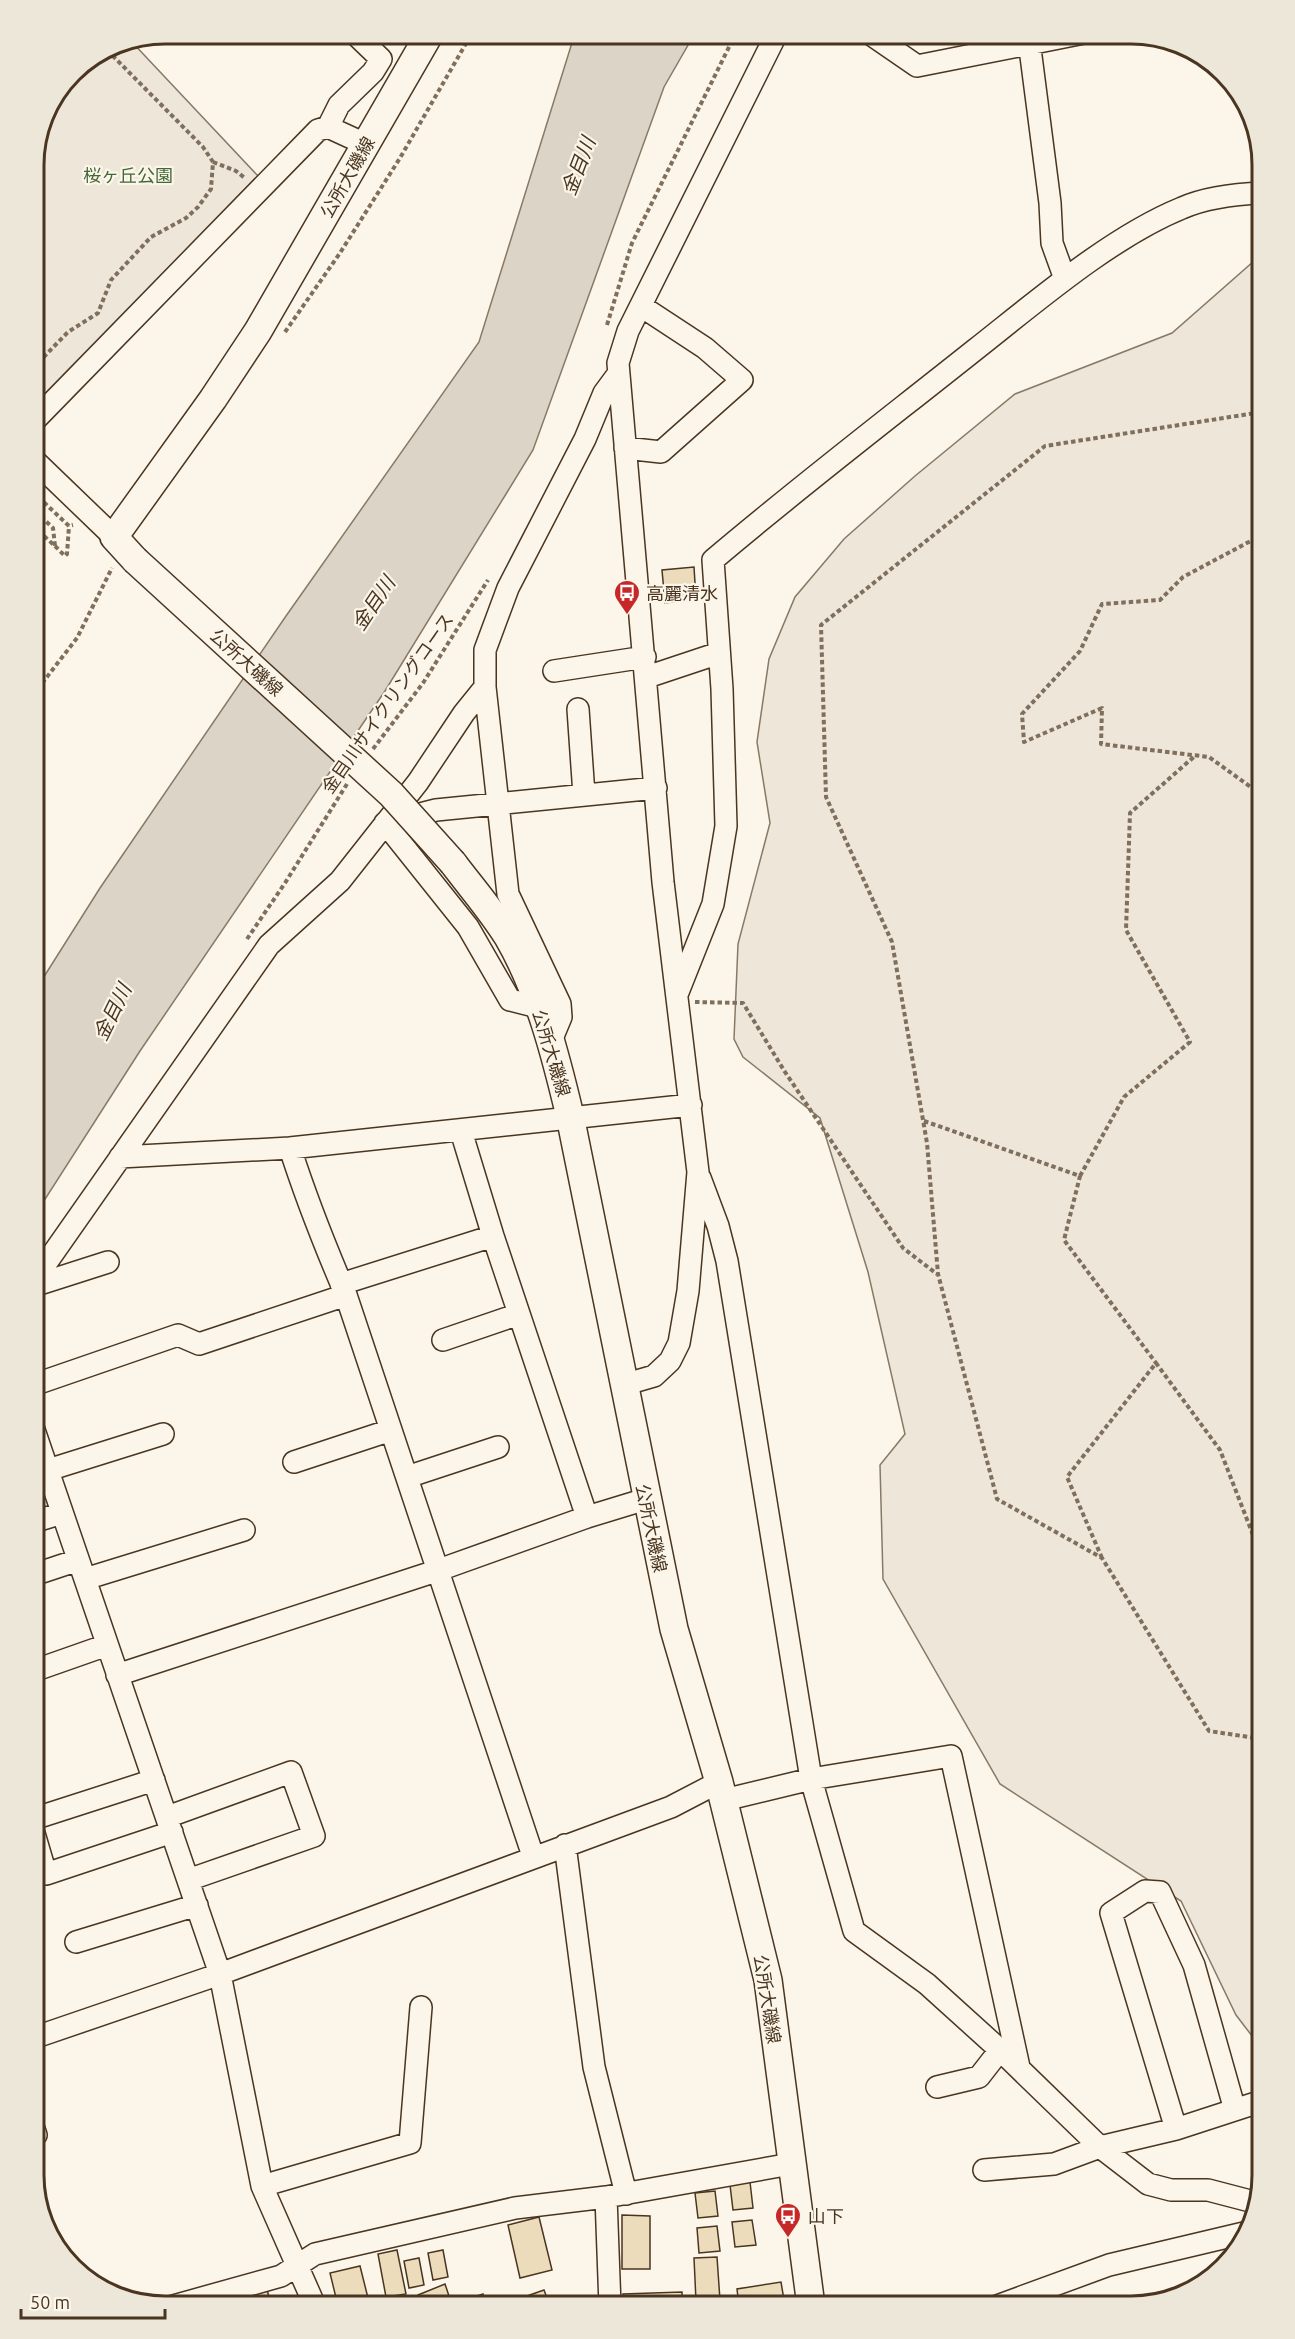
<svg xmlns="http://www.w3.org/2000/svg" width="1295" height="2339" font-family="Ubuntu,'Noto Sans JP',sans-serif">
	<rect width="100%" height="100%" fill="#fbf6e9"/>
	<path fill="#ede6d9" stroke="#887966" stroke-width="1.5" d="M130,40L258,176L33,409V156L43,114L72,71L114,43Z
		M1262,254V2049L1236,2015L1181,1901L1000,1784L883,1579L880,1465L905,1434L868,1272L820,1118L743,1057L734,1039L738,944L770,823L757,742L769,659L795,597L844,539L915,476L1015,394L1172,333Z"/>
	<path fill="#dcd4c6" stroke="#887966" stroke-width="1.5" d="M575,33H695L664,87L533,450L385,691L140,1051L33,1218V994L100,888L286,616L479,342Z"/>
	<path fill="#ecdcbc" stroke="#4a3520" stroke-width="1.5" d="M694,567L696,599L665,603L662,570Z
		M750,2182L753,2208L733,2210L730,2185Z
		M715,2191L718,2216L698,2218L695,2193Z
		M622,2215L650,2216V2269H622Z
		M539,2217L552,2270L520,2278L508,2225Z
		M752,2220L756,2245L735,2247L732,2222Z
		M717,2226L720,2251L699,2253L697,2228Z
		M397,2250L406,2294L386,2297L378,2254Z
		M443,2250L448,2277L433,2280L428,2253Z
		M717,2257L720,2300L696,2301L694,2258Z
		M419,2258L424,2285L409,2288L404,2261Z
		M360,2266L370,2306H338L330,2273Z
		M781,2282L785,2306H739L737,2289Z
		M445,2284L450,2299L432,2306H422L418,2295Z
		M267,2289L271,2306H247L245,2295Z
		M544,2290L550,2306H505L504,2304Z
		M682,2292V2306H624L623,2294Z
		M483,2294L487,2306H463L462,2301Z"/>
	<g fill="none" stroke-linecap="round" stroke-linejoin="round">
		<defs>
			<path id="minor" d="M869,33L917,66L1084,33
				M1028,33L1050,203L1052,243L1065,279
				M328,127L339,105L373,72L381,59L354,33
				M33,422L318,130L328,127L365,144
				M625,448L661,452L742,380L705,348L641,306
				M33,459L114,537
				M554,671L645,657
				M647,677L719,653
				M485,687L508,894L560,1004L561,1017L551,1041
				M578,709L584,795
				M678,992L713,904L726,826L722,689L713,560C799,487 888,419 976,349C1037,301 1111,237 1182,208C1207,197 1235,194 1262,193
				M538,1007L510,1000L468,927L385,823L436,810L656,788
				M461,1131L493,1236L587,1517
				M120,1157L290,1148
				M700,1178L718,1226L727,1261L811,1779L854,1931L927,1984L1000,2050L1100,2147L1148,2184L1171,2190H1208L1254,2202
				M33,1282L269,945L340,881L418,782L464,713L485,687V650L508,588L585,439L604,393L618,374
				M341,1284L493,1236
				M33,1286L108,1262
				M443,1340L519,1314
				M33,1385L178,1335L199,1344L346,1295
				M623,1385L654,1376L670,1361L679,1343L688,1291L698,1172L663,882L618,363L628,331L777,33
				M33,1427L220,1974L262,2186L315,2306
				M294,1462L391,1430
				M48,1470L163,1434
				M407,1477L498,1447
				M33,1522L62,1513
				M33,1575L78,1560
				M85,1579L244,1530
				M33,1671L107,1645
				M117,1675L436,1571L587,1517L646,1499
				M724,1800L811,1779L951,1756L1019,2067
				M167,1817L291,1772L314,1836L188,1880
				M33,1819L154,1780
				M33,1830L46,1874L172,1832
				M565,1845L594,2067L626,2194
				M533,1856L346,1295C325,1246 306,1198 290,1148L691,1105
				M76,1942L197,1905
				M33,2038L220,1974L671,1807L719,1782
				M937,2087L979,2077L1000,2050
				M33,2126L36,2135
				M1176,2129L1111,1913L1145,1891L1160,1892L1194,1965L1235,2110
				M984,2170L1054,2164L1100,2147L1176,2129L1259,2102L1262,2110
				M262,2186L410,2143L421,2007
				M606,2197L610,2306
				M173,2306L281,2276L315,2254L515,2208L606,2197L791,2164
				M997,2306L1109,2265L1244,2233"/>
			<path id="major" d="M135,560L114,537L213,399L258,331L430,33
				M453,863C471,887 492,911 508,937C539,990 556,1057 570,1116L674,1629L719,1782L768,1980L811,2306"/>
		</defs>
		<use href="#minor" stroke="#4a3520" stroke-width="24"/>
		<use href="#major" stroke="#4a3520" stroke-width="30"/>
		<path stroke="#7f6f5c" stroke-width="4" stroke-dasharray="4.5 3" stroke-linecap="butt" d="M48,106C62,97 71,84 76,68
			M213,162L236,171L246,179
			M607,325L632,243L736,33
			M285,332L340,253L400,158L472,33
			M33,368L68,332L98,313L111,280L151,237L186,218L198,207L211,189L213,162L203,147L106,49
			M33,492L69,526L73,525
			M33,526L55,546L53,528L33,509
			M55,546L65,556L67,554L69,526
			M33,695L77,638L112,568
			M373,749L423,683L488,580
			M1262,795L1209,757L1101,744L1102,708L1024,742L1022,714L1080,651L1102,604L1160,600L1183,577L1262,535
			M247,939L285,883L347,784
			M695,1002L743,1003L785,1072L903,1248L937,1274
			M924,1121L1080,1176L1064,1240L1156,1363
			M1080,1176L1124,1097L1190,1042L1126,930L1130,813L1196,755
			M1102,1558L1067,1477L1156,1363L1220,1450L1262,1558
			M1262,1739L1209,1731L1102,1558L997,1499L938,1274L927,1143L892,942L826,797L821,625L1045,446L1262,412"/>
		<use href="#minor" stroke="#fbf6e9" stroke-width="21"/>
		<use href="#major" stroke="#fbf6e9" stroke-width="27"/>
		<defs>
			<path id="major-bridge" d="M135,560L391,794L453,863"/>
		</defs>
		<use href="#major-bridge" stroke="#4a3520" stroke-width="30" stroke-linecap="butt"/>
		<use href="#major-bridge" stroke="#fbf6e9" stroke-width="27"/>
	</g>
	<defs>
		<symbol id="bus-pin" viewBox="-11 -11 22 30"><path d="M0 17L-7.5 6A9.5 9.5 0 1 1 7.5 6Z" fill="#c62828" stroke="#fbf6e9"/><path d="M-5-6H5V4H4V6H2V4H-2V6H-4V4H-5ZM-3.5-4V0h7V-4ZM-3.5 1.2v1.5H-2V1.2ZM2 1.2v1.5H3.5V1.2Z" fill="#fff"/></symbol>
	</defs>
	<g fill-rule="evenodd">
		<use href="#bus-pin" x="612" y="578" width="30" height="40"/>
		<use href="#bus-pin" x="773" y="2201" width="30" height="40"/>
	</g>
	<g text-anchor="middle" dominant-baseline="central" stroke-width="4.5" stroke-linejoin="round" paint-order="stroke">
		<g font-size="18" fill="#436837" stroke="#fbf6e9">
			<text x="128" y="175">桜ヶ丘公園</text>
		</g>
		<g font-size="18" fill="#4a3520" stroke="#fbf6e9">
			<text transform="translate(347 177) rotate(-60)">公所大磯線</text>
			<text transform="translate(247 662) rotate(42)">公所大磯線</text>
			<text transform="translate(387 703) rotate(-55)">金目川サイクリングコース</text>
			<text transform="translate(552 1053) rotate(73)">公所大磯線</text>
			<text transform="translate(652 1528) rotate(78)">公所大磯線</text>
			<text transform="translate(768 1999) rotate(81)">公所大磯線</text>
		</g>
		<g font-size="18" fill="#4a3520" stroke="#fbf6e9" text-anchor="start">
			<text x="646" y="593">高麗清水</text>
			<text x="808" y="2216">山下</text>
		</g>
		<g font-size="20" font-style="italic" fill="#4a3520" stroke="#fbf6e9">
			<text transform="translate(578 166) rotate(-69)">金目川</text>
			<text transform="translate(373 603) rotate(-56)">金目川</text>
			<text transform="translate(112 1012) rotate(-64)">金目川</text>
		</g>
	</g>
	<path d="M0 0H1295V2339H0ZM165 44H1131A121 121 0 0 1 1252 165V2175A121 121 0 0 1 1131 2296H165A121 121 0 0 1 44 2175V165A121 121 0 0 1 165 44Z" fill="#ede7d9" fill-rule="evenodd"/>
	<path fill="none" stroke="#4a3520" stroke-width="3" d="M165 44H1131A121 121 0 0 1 1252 165V2175A121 121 0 0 1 1131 2296H165A121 121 0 0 1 44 2175V165A121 121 0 0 1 165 44Z"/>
	<path d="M21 2309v9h144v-9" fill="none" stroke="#4a3520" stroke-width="3"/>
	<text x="30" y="2309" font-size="18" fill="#4a3520" stroke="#fbf6e9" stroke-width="4.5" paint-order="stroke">50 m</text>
</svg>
